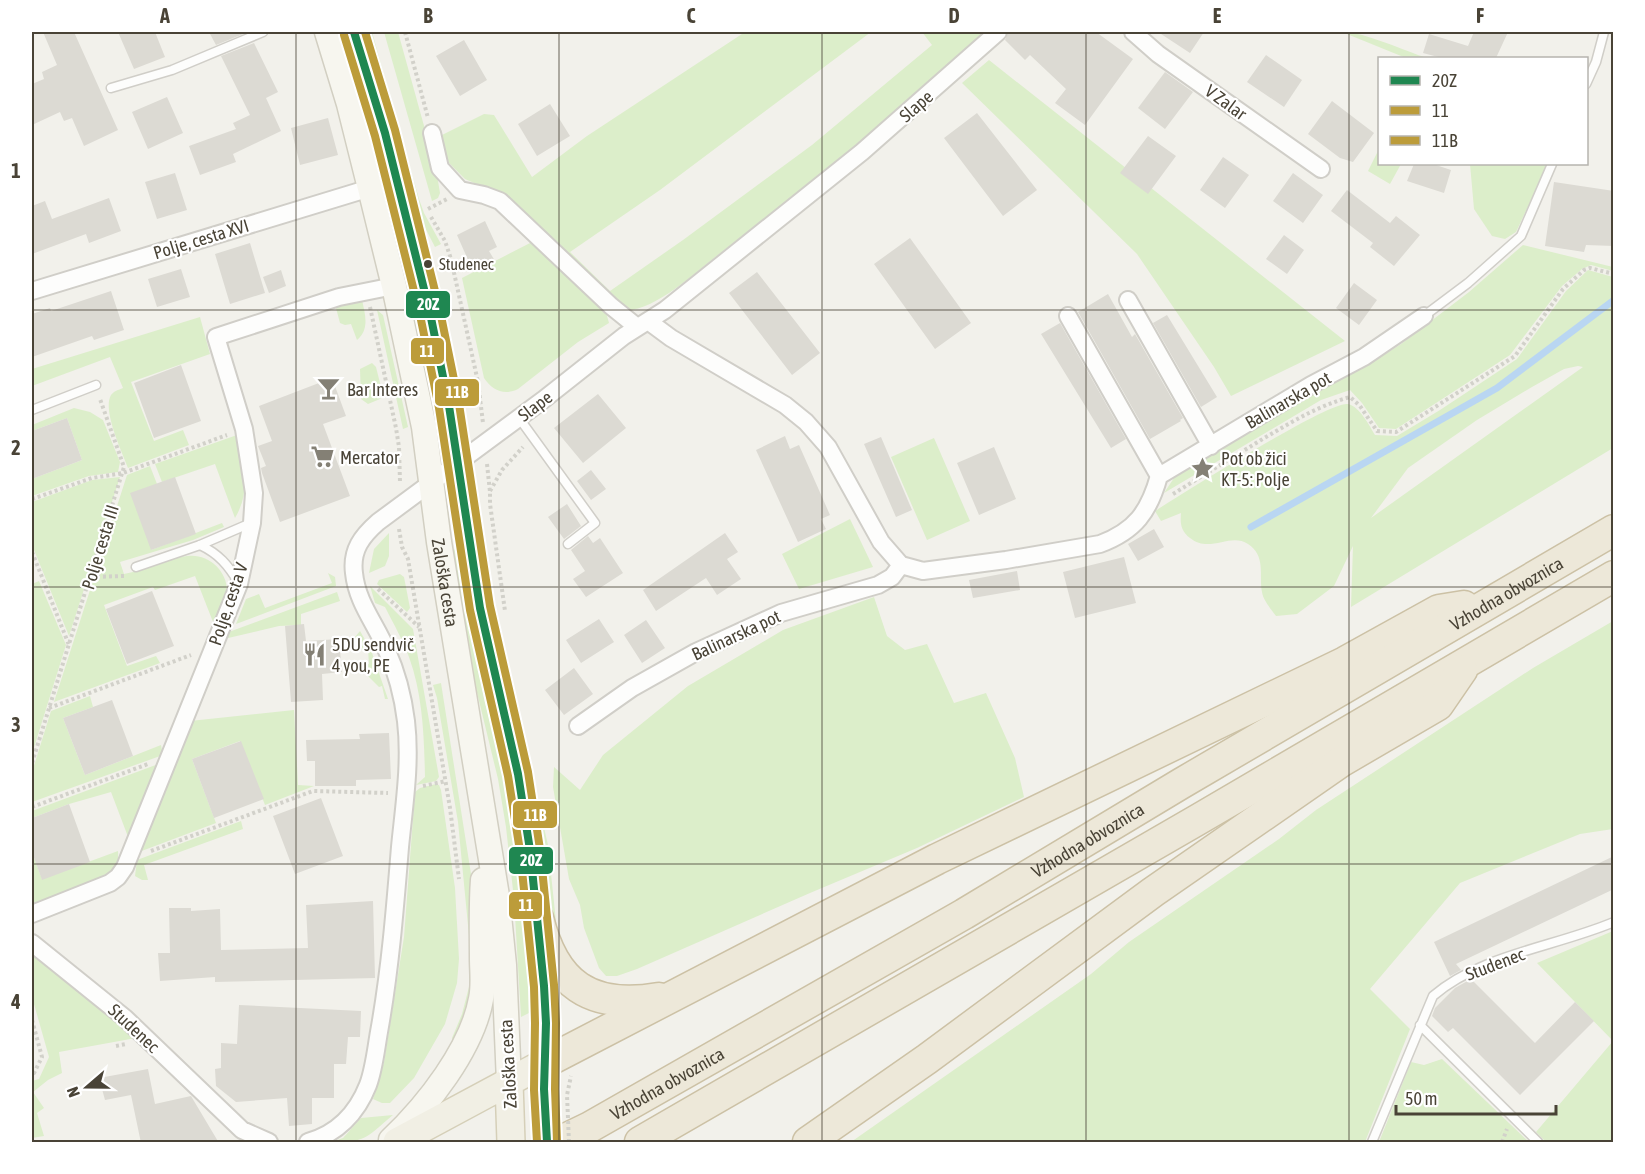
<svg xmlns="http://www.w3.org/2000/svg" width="1645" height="1174" font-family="'Asap Condensed',sans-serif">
	<rect width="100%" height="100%" fill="#f2f1eb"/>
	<path fill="#dceeca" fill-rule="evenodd" d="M338,32H343L379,153L417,306L437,397L433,400C405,276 374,154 338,32Z
		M365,32H372L419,199L424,213L441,244L435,247L419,216Z
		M384,32H398L436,169L440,193L438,198L432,201Z
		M745,32H871L660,190L570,252L610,291L683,240L812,145L932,45L922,32H987C902,108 814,181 723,251C699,269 657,310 627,310L504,196L465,179L449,163L440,140L442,135L484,114L494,115L532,177L587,136Z
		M1342,32C1362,31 1405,51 1427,58H1406Z
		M989,60L1345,341L1231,396L1214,367L1137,254L962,83Z
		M1379,149L1380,164H1401L1390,184L1368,171Z
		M1470,164H1548L1516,232L1505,239L1492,236L1474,209Z
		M534,241L605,309L609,323L578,342L518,389C504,396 492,390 484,378L462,278Z
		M1523,245L1613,267V271L1591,265L1582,269L1562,286L1510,355L1396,429L1379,428L1362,403L1350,390L1321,400L1164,493L1176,475L1315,392L1363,368L1401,344L1469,292Z
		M1588,270L1613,277V448L1351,607L1353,546L1334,586L1297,614L1276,616C1271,609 1263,600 1262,592C1259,574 1266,556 1248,544C1230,532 1210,554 1190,538C1181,531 1180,524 1181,513L1161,521L1155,511C1181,495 1329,400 1348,404C1360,407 1369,425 1375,435L1397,436L1440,410L1517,359L1566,291ZM1578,366L1583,367L1371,518L1408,468L1477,420L1532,387L1564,369Z
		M359,299L362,300C365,314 370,329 357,340L351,324L345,325L340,323L336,308Z
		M377,310L383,315L408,427L403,429Z
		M200,317L210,354L131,382L154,441L183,430L189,445L128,468C122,452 102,410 111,395C114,391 118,390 123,388L110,357L32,386V369Z
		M372,363L376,367L383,395L380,399L368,404L361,399L360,369Z
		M74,408L90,412L103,420L120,462L118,472L89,476L32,496V479L82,460L67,418L32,431V425Z
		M237,435C243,466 252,489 235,518L215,464L162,482L155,464Z
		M934,438L970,521L927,540L891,457Z
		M150,466L157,484L151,550L222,523L224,527L193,540L120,562L124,574C145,570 166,558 187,556C208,553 228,571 227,592C227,603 219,617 215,627L195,576L155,590L153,587L104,605L127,666L156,656L160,663L54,702L127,475Z
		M120,477L69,636L32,545V502L92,480Z
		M850,519L873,567L799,589L782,554Z
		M389,533V556L385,566L369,573L374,549Z
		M455,549L485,703L505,777L515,823L526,900L535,1010L521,1017L514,899L506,827L498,779L473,676L452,552Z
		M328,573L335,577L336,586L236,624L246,599L259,594L265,608L332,583Z
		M400,574L404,577L410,608L407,612L377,584L379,580Z
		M39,581L66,645L32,754V584Z
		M370,586L413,629L439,777L436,781L416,785L425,777C424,736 423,696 409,657C403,640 393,623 385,607L375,603Z
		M337,592L340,601L301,614V625L279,626L224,639L226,633Z
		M874,597L887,636L905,650L927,644L954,703L986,693L1015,758L1024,797L917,848L810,893L637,969L617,976H606L599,968L584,928L580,905L569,879L553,787L554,767L580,790L603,755L688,686L783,630Z
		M1613,621V829L1580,834L1460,883L1370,989L1410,1029L1365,1142H851L1091,974L1129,942L1279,839L1316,810L1533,668Z
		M360,631L371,650L388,699H385L382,686L379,687L357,665L369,664L368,650H357L355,637Z
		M441,683L471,874L477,950L475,988L455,1045L452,1038L462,1014L469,987L470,946L458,822L437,698L433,685Z
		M90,696L93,707L63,718L85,775L161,745L163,755L32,802V772L51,711Z
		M294,710L298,785L314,786L265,805L240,741L192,759L216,823L139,852L190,721Z
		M523,736L548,845L557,931L552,930L521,737Z
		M161,763L130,842L111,792L69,804L32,818V811Z
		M436,784L439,785L441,790L455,888L459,959L457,983L445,1024L414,1078L390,1103H382L373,1099L384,1062L404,937L415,792L420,788Z
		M241,821L243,829L144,865L148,880H142L135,876L137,860Z
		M118,851C119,864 115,870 106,878L32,905V852L42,879Z
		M1613,931V1142H1546L1536,1132L1613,1041L1537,963Z
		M32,954L103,1009L136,1038L59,1052L62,1073L48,1080L33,1092L44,1108L37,1113L44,1136L32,1138V1081L39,1079L49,1057L32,997Z
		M1442,1059L1529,1142H1379L1411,1062L1424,1065Z
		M393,1115C368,1136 366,1143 332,1142L343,1138L361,1118Z"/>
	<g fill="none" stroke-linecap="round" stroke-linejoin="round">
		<path stroke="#b9d6f2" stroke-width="7" d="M1251,527L1497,388L1614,300"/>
	</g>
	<path fill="#dcdad3" d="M43,32H74L118,130L84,146L72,118L64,121L60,112L32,125V84L44,79L42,72L57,65Z
		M118,32H155L165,57L134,69Z
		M209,32H248L216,45Z
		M1008,32H1096L1133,59L1085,125L1055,103L1066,89L1030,55L1025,60L1005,40Z
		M1158,32H1204L1190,53Z
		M1474,32H1508L1496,58H1442L1423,53L1429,34L1468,46Z
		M464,40L487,80L460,96L436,56Z
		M254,43L278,92L266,98L281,131L233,154L236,162L200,175L189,146L236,129L233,123L250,115L221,56Z
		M1266,55L1302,80L1284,107L1247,82Z
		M1165,72L1193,92L1165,129L1138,108Z
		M167,97L183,133L148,149L132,112Z
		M1332,101L1374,133L1353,162L1340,158L1308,134Z
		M550,104L570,136L537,156L518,124Z
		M977,113L1037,190L1003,216L944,138Z
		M328,118L338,155L300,165L291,128Z
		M1148,136L1176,156L1148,194L1120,173Z
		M1223,157L1249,175L1225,208L1200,190Z
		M1414,164H1433L1451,170L1444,193L1407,181Z
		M175,173L187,210L157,219L145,182Z
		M1293,173L1323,195L1303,223L1273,201Z
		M1554,182L1614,191V246L1586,245L1584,252L1545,246Z
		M1347,190L1390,223L1396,216L1420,235L1394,266L1370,247L1373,243L1331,211Z
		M109,198L121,231L89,243L86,234L32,254V206L45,201L52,219Z
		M485,221L497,247L489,251L495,261L473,271L457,235Z
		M1284,235L1304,250L1287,274L1266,259Z
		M910,238L971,323L935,349L874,264Z
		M250,243L265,293L230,304L215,254Z
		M181,269L190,297L157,307L148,279Z
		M281,270L286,286L269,293L263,277Z
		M757,272L820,353L792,375L729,293Z
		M1354,283L1377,300L1359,325L1336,308Z
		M111,291L124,330L94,340L92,336L32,357V314L50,308L51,311Z
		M1108,294L1132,337L1135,334L1183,418L1180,420L1181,421L1150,439L1078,312Z
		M1167,315L1217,397L1201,407L1153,323Z
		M1060,323L1126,439L1111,448L1041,334Z
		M181,365L201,421L154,438L134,383Z
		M332,378L346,416L323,424L350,496L280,522L262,473L261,468L266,466L258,446L272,441L259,406Z
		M598,394L626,428L583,463L554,428Z
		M67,418L82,460L32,479V431Z
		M785,436L790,449L799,445L830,515L821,519L826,529L798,542L756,450Z
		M881,437L912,510L896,517L864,444Z
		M994,447L1016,499L979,515L957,463Z
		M591,470L606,489L591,500L577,481Z
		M175,477L196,534L151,550L130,493Z
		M567,504L581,526L564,539L548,517Z
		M1154,529L1164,547L1138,561L1128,544Z
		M725,533L738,552L727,559L741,579L717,595L706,578L656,611L643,590Z
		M588,536L593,543L600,538L623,573L586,597L573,579L585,571L571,550Z
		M1124,557L1136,603L1075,618L1063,572Z
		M1017,571L1020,590L973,598L969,580Z
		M152,591L174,646L127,664L106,609Z
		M599,619L614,642L581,663L566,640Z
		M646,620L665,648L642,663L624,635Z
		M304,624L306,641L339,639L342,672L322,674L323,700L291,702L285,626Z
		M574,668L593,694L564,715L545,690Z
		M112,700L133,756L85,775L63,718Z
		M389,733L391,779L356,780V786H315V761H307L306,740L360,739L359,734Z
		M241,741L264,799L214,818L192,759Z
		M321,798L343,856L295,874L273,816Z
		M69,804L90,862L42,880L32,852V818Z
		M1614,856V889L1456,964L1461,970L1450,976L1434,942Z
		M373,901L375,978L215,982V977L160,981L158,953H170L169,908H191V911L220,909L221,950L308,948L306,905Z
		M1471,979L1535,1043L1575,1002L1594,1021L1520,1095L1453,1028L1448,1032L1432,1016L1435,1008L1455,988Z
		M239,1005L361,1011L360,1037H348L346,1064H334V1098H312V1124L289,1126L287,1098L236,1102L216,1086L215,1069L221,1068V1043L237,1044Z
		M148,1069L155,1104L191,1096L219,1143H141L131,1095L105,1100L99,1078Z"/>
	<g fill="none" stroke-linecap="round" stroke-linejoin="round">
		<defs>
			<path id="lane" d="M1586,84L1596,62L1604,32
				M111,88L172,70L263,32
				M1424,316L1468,283L1521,236L1552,164
				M32,410L96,385
				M519,418L595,523L568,544
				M200,545C219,554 228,565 239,583
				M136,567L200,545L251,523
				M1420,1025L1538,1142
				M1372,1142L1433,996C1482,954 1555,947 1614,922"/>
			<path id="street" d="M1133,32L1158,54L1321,169
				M432,133L440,168L460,190L484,195L500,201L611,306L637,327
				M32,291L370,188
				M1128,300L1211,446
				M1068,316L1159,476
				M648,321L671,338L785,405L806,422L828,447L881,542L901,565L923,571L1006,560L1100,544C1135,531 1149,512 1159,476L1311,385L1364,357L1424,316
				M578,726L632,688L696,652L781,613L878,585L892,577L901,565
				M32,914L110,883L118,877L125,867L239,584L252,523L254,493L244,429L216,337L339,297L394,286
				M32,943L125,1018L242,1130L269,1142
				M308,1142C337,1134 357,1113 368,1085C374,1069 376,1049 379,1032C390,971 395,909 400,847C404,806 411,763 406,721C403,697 397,673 387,651C376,624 357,603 354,573C351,550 362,536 378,522L543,400L624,336L665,310L862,152L998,32"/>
			<g id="secondary">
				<path id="s1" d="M327,32L349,104L370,188L394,286L424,427L439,542L497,896L504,965L509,1082"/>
				<path d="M354,32C391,154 426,279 449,405C462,472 467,541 480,609C491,664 507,718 518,774C536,868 547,966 546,1062"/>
				<path d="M391,1140C427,1106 472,1049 481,999C484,986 482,971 482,958C482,932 481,906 483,880"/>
			</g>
			<path id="primary" d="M546,1062L544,1089L547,1142
				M509,1082L511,1142
				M397,1142L546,1062"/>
			<g id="highway">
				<path d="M538,918C554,984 590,1010 659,998"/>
				<path d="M546,1062L937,859L1345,662L1439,610L1464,606"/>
				<path id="s2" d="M559,1142L590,1127L964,914L1182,783L1614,530"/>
				<path d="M640,1142L1199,819L1614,576"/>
				<path d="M808,1142L927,1059L1153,892L1342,761L1438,705L1462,670"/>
			</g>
		</defs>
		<use href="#lane" stroke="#d0cec8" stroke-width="11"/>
		<use href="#street" stroke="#d0cec8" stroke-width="20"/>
		<use href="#secondary" stroke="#d2cfc2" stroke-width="27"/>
		<use href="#primary" stroke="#d5cfb8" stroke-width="30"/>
		<use href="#highway" stroke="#ccc1a5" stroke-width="33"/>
		<path stroke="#d2d1ca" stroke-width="4" stroke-dasharray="3 3" stroke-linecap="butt" d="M405,32L428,118
			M428,209L447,199
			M431,217L445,241L451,259L478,382L483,423
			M370,307L396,428L399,447L400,482
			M467,391L478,382
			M487,464L490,492V504L505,611
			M490,491L502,470L523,447
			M1173,494C1202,476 1232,458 1261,440C1290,423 1317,406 1350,397L1360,406L1377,431L1396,432L1515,356L1563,289L1584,270L1590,268L1614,274
			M32,499L92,478L123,473L227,435
			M399,529L402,547L408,559L450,808L459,879
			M32,552L69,645
			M91,577L124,576
			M378,589L419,627
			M49,708L191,655
			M32,763L124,467L100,399
			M423,786L446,781
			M32,807L148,764
			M151,851L313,791L388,793
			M32,1020L42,1057L34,1073L32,1074
			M116,1046L126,1044
			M1502,1142L1507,1129"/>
		<use href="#lane" stroke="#fdfdfc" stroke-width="8"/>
		<use href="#street" stroke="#fdfdfc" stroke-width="16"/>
		<use href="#secondary" stroke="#f7f6ef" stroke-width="24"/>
		<use href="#primary" stroke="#f1efe4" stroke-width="27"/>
		<use href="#highway" stroke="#ede8d9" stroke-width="30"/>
		<path stroke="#d2d1ca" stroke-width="4" stroke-dasharray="3 3" stroke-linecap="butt" d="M569,1142L567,1095L571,1076"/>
		<defs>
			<path id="bus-1" d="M354,32L385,133L430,313L449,406L480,608L518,774L530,850L544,986L546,1023L544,1089L547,1142"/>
			<path id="bus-2" d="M344,35L375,136L420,315L439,408L470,610L508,776L520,851L534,987L535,1023L534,1090L537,1142"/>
			<path id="bus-3" d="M365,32L395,130L440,311L459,404L490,606L528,772L540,849L554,985L556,1023L555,1089L557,1141"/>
		</defs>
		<use href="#bus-1" stroke="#fff" stroke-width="12"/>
		<use href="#bus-2" stroke="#fff" stroke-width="12"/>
		<use href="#bus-3" stroke="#fff" stroke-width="12"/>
		<use href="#bus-1" stroke="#1f8751" stroke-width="8"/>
		<use href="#bus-2" stroke="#bc9c3a" stroke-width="8"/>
		<use href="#bus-3" stroke="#bc9c3a" stroke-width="8"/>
	</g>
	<path fill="none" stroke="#494336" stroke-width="1.5" stroke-opacity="0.55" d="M296,32V1142M559,32V1142M822,32V1142M1086,32V1142M1349,32V1142M32,310H1614M32,587H1614M32,864H1614"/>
	<defs>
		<symbol id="bar-bare" viewBox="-9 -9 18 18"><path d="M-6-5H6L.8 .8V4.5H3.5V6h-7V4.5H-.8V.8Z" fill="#848075" stroke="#fff" stroke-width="2.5" paint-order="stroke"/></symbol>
		<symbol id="supermarket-bare" viewBox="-9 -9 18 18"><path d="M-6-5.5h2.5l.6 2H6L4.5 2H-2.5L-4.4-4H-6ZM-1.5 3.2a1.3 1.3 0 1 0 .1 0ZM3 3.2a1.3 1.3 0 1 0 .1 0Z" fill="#848075" stroke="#fff" stroke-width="2.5" paint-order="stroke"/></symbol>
		<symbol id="sight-bare" viewBox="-9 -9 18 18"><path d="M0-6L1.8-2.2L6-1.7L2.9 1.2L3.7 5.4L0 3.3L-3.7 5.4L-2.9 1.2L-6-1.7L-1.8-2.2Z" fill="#848075" stroke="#fff" stroke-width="2.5" paint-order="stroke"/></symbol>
		<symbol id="restaurant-bare" viewBox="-9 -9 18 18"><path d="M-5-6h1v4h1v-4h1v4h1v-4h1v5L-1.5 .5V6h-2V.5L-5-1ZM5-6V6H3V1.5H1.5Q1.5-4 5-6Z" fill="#848075" stroke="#fff" stroke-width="2.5" paint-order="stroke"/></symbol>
	</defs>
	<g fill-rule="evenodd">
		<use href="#bar-bare" x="312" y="372" width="33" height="33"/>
		<use href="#supermarket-bare" x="306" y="440" width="33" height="33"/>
		<use href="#sight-bare" x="1186" y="452" width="33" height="33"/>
		<use href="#restaurant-bare" x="298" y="638" width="33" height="33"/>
	</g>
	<circle fill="#494336" stroke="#fff" stroke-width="2" cx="428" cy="264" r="5"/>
	<g text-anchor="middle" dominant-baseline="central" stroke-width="4.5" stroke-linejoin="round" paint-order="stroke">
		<g font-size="16" fill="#494336" stroke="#fff" text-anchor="start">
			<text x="439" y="264">Studenec</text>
		</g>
		<g font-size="18" fill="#494336" stroke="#fff">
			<text transform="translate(1226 102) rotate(36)">V Zalar</text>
			<text transform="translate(916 106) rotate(-41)">Slape</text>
			<text transform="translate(201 239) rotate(-17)">Polje, cesta XVI</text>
			<text transform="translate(1288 400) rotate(-30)">Balinarska pot</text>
			<text transform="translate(535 406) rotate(-37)">Slape</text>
			<text transform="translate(100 547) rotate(-73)">Polje cesta III</text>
			<text stroke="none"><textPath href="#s1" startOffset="564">Zaloška cesta</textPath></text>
			<text stroke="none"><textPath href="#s2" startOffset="1095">Vzhodna obvoznica</textPath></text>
			<text transform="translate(228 604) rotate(-71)">Polje, cesta V</text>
			<text transform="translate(736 635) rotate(-25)">Balinarska pot</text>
			<text stroke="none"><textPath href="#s2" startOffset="609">Vzhodna obvoznica</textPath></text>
			<text transform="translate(1495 964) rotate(-21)">Studenec</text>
			<text transform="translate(134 1028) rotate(43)">Studenec</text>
			<text transform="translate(508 1064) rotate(-93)">Zaloška cesta</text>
			<text stroke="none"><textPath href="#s2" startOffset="123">Vzhodna obvoznica</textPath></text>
		</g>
		<g font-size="18" fill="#494336" stroke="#fff" text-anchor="start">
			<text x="347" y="389">Bar Interes</text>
			<text x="340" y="457">Mercator</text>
			<text x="1221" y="458">Pot ob žici<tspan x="1221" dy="21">KT-5: Polje</tspan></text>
			<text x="332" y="644">5DU sendvič<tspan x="332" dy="21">4 you, PE</tspan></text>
		</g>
	</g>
	<g stroke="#fff" stroke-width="2">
		<rect x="405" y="290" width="46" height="29" rx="6" fill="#1f8751"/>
		<rect x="410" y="337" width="35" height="28" rx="6" fill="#bc9c3a"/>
		<rect x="434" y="378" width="46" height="29" rx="6" fill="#bc9c3a"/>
		<rect x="512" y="800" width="46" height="29" rx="6" fill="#bc9c3a"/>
		<rect x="508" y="846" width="46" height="29" rx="6" fill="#1f8751"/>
		<rect x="508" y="891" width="35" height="29" rx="6" fill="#bc9c3a"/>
	</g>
	<g font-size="16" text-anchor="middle" font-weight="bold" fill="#fff">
		<text x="428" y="310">20Z</text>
		<text x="427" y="357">11</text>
		<text x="457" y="398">11B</text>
		<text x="535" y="821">11B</text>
		<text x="531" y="866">20Z</text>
		<text x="526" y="911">11</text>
	</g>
	<rect width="1645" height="1174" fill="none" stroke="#ffffff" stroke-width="66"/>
	<rect x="1378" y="57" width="210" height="108" fill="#ffffff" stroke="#b6b4af" stroke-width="1.5"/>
	<rect x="1390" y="76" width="30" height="9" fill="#1f8751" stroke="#b6b4af" stroke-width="1.5"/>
	<text x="1432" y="87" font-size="18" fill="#494336">20Z</text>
	<rect x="1390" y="106" width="30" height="9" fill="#bc9c3a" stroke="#b6b4af" stroke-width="1.5"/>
	<text x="1432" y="117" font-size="18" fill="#494336">11</text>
	<rect x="1390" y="136" width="30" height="9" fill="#bc9c3a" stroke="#b6b4af" stroke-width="1.5"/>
	<text x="1432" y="147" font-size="18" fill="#494336">11B</text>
	<g transform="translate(87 1087) rotate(250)" stroke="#ffffff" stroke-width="4.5" paint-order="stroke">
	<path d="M0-4.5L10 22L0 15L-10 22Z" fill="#494336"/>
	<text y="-9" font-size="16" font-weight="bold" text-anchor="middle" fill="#494336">N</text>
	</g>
	<path d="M1396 1105v9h160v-9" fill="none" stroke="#494336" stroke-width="3"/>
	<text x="1405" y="1105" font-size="18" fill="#494336" stroke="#ffffff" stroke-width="4.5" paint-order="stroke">50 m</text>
	<rect x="33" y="33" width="1579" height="1108" fill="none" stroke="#494336" stroke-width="2"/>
	<g font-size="20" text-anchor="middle" font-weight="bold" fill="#494336">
		<text x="165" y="23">A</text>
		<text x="428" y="23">B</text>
		<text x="691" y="23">C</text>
		<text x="954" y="23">D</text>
		<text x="1217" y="23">E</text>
		<text x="1480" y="23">F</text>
		<text x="16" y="178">1</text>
		<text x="16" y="455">2</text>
		<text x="16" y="732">3</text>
		<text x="16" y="1009">4</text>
	</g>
</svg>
